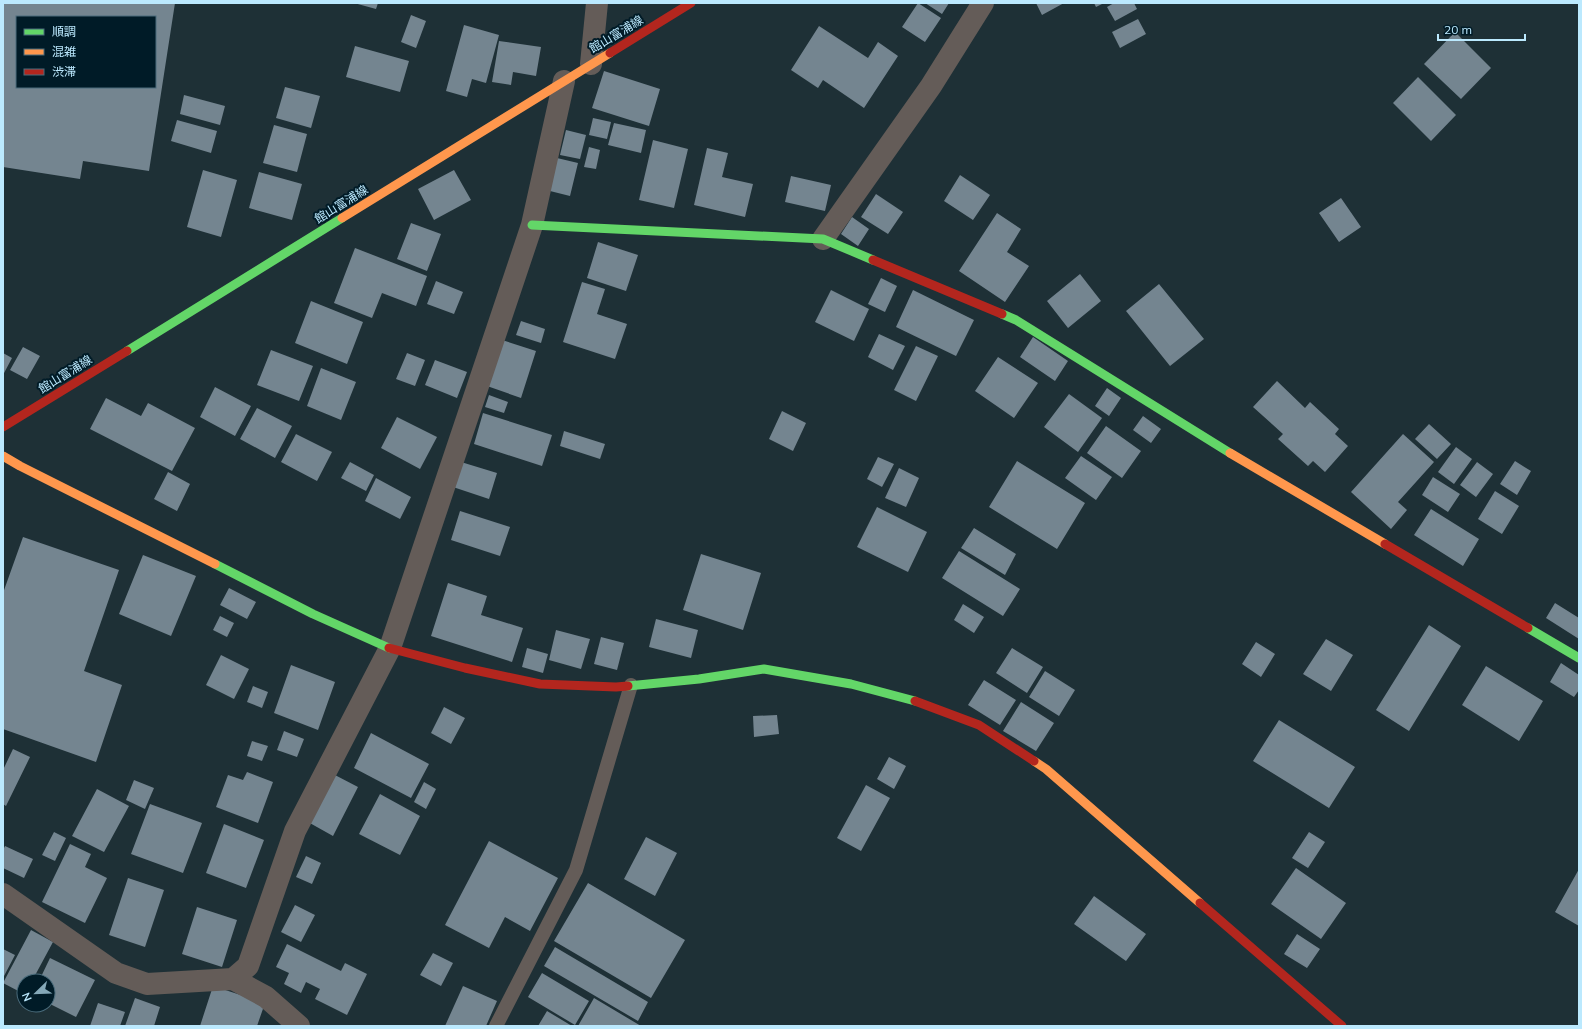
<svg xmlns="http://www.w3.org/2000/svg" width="1582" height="1029" font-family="Mulish,'Noto Sans JP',sans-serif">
	<rect width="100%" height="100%" fill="#1e3036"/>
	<path fill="#748590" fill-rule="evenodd" d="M3,3H175L149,171L83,161L80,179L3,167ZM17,17H155V87H17Z
		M354,3H378L376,9Z
		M918,3L941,18L925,42L902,27Z
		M925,3H949L942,14Z
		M1036,3H1064L1042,15Z
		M1094,3H1104L1096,7Z
		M1114,3H1134L1137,9L1115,21L1107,7Z
		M411,15L426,21L416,48L401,42Z
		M1138,19L1146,34L1120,48L1112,32Z
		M464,25L499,35L486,83L472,79L467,97L446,91Z
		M819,26L868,58L878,42L898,56L864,108L823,80L818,88L791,70Z
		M1455,32L1491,68L1461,99L1424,64Z
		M499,41L541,47L536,76L513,72L511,85L492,82Z
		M355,46L409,61L400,92L346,77Z
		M604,71L660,89L649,126L592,108Z
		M1418,77L1456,115L1431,141L1393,103Z
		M285,87L320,96L311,128L276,118Z
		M184,95L225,106L220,125L180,114Z
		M593,118L611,122L607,139L589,135Z
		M177,120L217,131L211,153L171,141Z
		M614,123L646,130L641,153L608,145Z
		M274,125L307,134L297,172L263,163Z
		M566,130L586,135L580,159L560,155Z
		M653,140L688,149L674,208L639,200Z
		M589,147L600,150L596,169L584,167Z
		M707,148L728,153L722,177L753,184L745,217L694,205Z
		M557,158L578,163L570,196L550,191Z
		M203,170L237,180L221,237L187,227Z
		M454,170L471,200L434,220L418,189Z
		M259,172L302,184L292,220L249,208Z
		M960,175L990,195L973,220L944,201Z
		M791,176L831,185L825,211L785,202Z
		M876,194L903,212L888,234L861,217Z
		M1341,198L1361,227L1339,242L1319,213Z
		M997,213L1021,229L1007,252L1029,266L1005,302L959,271Z
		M852,217L869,229L858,246L841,234Z
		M411,223L441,234L427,271L397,259Z
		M598,242L638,255L626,291L587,278Z
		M355,248L427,276L416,306L382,293L372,318L334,303Z
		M1080,274L1101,301L1068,328L1047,301Z
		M881,278L897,286L885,312L868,304Z
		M436,281L463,292L454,314L427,304Z
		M582,282L605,289L597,314L627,324L615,359L563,342Z
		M1159,284L1204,339L1170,366L1126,311Z
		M831,290L869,309L854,341L815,322Z
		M913,290L974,320L956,356L896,327Z
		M311,301L363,322L347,364L295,343Z
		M521,321L545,329L541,343L516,335Z
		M879,334L905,346L893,370L868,357Z
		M1033,337L1068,361L1055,381L1020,357Z
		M502,340L536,351L521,398L487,386Z
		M916,346L938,356L916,401L894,390Z
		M23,347L40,356L27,379L10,370Z
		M271,350L313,366L299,401L257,385Z
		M3,353L12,358L3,375Z
		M407,353L425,360L415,386L396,379Z
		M998,357L1038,383L1014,418L975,391Z
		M435,360L467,372L457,398L425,385Z
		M321,368L356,382L341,420L307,406Z
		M1277,381L1305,408L1310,402L1339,429L1335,434L1348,446L1325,472L1313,461L1308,466L1278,439L1283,434L1253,407Z
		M215,387L251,406L235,436L200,417Z
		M1107,388L1121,398L1109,416L1095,406Z
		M1069,394L1102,418L1078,452L1044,427Z
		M489,395L508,402L504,413L485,407Z
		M106,398L141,416L148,403L195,428L172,471L90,429Z
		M257,408L292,426L275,458L240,439Z
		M782,411L806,423L793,451L769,439Z
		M483,413L552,435L542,466L474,444Z
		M1143,416L1161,429L1151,443L1133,430Z
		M397,417L437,437L420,469L381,448Z
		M1429,424L1451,444L1437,459L1415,439Z
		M1106,426L1141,451L1122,478L1087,453Z
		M564,431L605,444L600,459L560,446Z
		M296,434L332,452L317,481L281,462Z
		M1403,434L1434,462L1398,502L1407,510L1391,529L1351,492Z
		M1456,447L1472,459L1454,484L1438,472Z
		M1081,456L1112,477L1096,500L1065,478Z
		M878,457L894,464L882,487L867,479Z
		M1017,461L1085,503L1057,549L989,507Z
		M1515,461L1531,471L1517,495L1500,484Z
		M350,462L374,475L366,491L341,478Z
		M461,462L497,473L489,499L453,487Z
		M1477,462L1493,474L1476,497L1460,485Z
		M899,468L919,478L906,507L885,498Z
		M168,472L190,484L177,511L154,499Z
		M1433,477L1460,494L1448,512L1422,495Z
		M376,478L411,497L400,519L365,501Z
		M1495,491L1519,506L1502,534L1478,519Z
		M877,507L927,532L908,572L857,547Z
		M1431,509L1479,539L1463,566L1414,535Z
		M460,511L510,527L500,556L451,540Z
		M974,528L1016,554L1005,575L961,548Z
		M23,537L119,570L84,671L122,685L96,762L3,729V593Z
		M959,551L1020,589L1003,616L942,578Z
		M701,554L761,573L743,630L683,610Z
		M143,555L196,576L171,636L119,614Z
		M448,583L487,596L481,615L523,628L512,662L431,636Z
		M229,588L256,602L247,619L220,605Z
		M1555,603L1579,618V639L1546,618Z
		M963,604L984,617L974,633L954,620Z
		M220,616L234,623L227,637L213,630Z
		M656,619L698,630L691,658L649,647Z
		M1429,625L1461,646L1409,731L1376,710Z
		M556,630L590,639L581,669L549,660Z
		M601,637L624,643L617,670L594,664Z
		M1326,639L1353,655L1331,691L1303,674Z
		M1256,642L1275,654L1261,677L1242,664Z
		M527,648L548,654L543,673L522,667Z
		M1012,648L1043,667L1027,693L996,673Z
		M221,655L249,669L234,699L206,685Z
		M1561,663L1579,675V690L1574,697L1550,682Z
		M291,665L335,682L318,730L274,713Z
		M1486,666L1543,701L1519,741L1462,705Z
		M1045,671L1075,690L1059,716L1029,697Z
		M984,680L1016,700L1000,725L968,705Z
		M253,686L268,692L262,708L247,702Z
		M1021,702L1054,723L1036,751L1003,731Z
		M444,707L465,718L451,744L431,733Z
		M777,715L779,734L754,737L753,716Z
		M1279,720L1355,767L1329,808L1253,761Z
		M284,731L304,739L297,757L277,750Z
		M371,733L429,764L411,798L354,768Z
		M252,741L268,746L262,761L247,756Z
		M13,749L30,757L6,806L3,804V770Z
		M889,757L906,766L894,789L877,779Z
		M247,772L273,782L258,823L216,807L228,775L243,780Z
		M333,774L358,787L333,836L308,822Z
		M134,780L154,788L145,809L126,800Z
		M424,782L436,789L426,809L414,802Z
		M866,785L890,798L861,851L837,838Z
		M97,789L129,806L104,852L72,836Z
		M380,794L420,816L400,855L359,834Z
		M150,804L202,823L183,873L131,854Z
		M224,824L264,840L246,888L206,873Z
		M54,832L66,838L55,861L42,855Z
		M1309,832L1325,842L1308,868L1292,858Z
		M646,837L677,853L655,896L624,879Z
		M489,841L558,878L530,931L505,917L489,948L445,925Z
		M70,844L91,854L85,867L107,878L85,923L42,902Z
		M5,846L33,859L24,878L3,868V850Z
		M306,856L321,863L312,884L296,877Z
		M1296,868L1346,903L1321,939L1271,904Z
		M1579,869V926L1555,912Z
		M128,878L164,890L145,947L109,935Z
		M588,883L685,940L651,998L554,941Z
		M1094,896L1146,934L1126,961L1074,924Z
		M295,905L315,915L301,942L281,932Z
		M197,907L237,920L222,967L182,954Z
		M31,930L53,942L32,981H24V994L3,983Z
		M1297,934L1320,949L1307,968L1284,954Z
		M287,944L341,971L345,963L367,974L347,1015L315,999L320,989L306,982L301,993L284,984L289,973L276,967Z
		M555,947L648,1002L638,1021L544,966Z
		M3,949L15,955L3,978Z
		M433,953L453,963L441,986L420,975Z
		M50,958L95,980L76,1017L48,1003V981H39Z
		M542,973L589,1001L575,1025L528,997Z
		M213,986L265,1003L257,1026H200Z
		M463,986L497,1001L486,1026H445Z
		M135,998L160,1007L154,1026H125Z
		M594,998L641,1026H578Z
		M98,1003L125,1012L120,1026H90Z
		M547,1011L572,1026H538Z"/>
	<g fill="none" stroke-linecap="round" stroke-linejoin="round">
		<path stroke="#645c58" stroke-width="14" d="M496,1026L576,870L631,685"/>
		<path stroke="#645c58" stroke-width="22" d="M591,64L597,3
			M823,239L931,86L983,3
			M3,894L116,973L147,984L233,979L266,997L299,1026
			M233,979L248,966L295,831L390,648L532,225L564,81"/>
		<path stroke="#63d668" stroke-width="9" d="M532,225L823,239L873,260
			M1002,314L1016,320L1230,453
			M127,351L342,218
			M215,564L313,614L389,648
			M1528,628L1579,658
			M628,686L699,679L764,669L851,684L915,701"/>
		<path stroke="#ff974d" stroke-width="9" d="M342,218L610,53
			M1230,453L1385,544
			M3,456L20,466L215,564
			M1034,761L1046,769L1200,903"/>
		<path stroke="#b3261e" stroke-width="9" d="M610,53L691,3
			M873,260L1002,314
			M3,427L127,351
			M1385,544L1528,628
			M389,648L465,668L540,684L616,687L628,686
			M915,701L979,725L1034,761
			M1200,903L1342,1026"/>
	</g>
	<g text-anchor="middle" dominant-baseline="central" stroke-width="4" stroke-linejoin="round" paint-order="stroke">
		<g font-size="12" fill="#bbe9fe" stroke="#001b27">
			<text transform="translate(616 34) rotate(-31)">館山富浦線</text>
			<text transform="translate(341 204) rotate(-32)">館山富浦線</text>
			<text transform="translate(65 374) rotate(-32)">館山富浦線</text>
		</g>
	</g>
	<rect width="1582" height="1029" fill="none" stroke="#bbe9fe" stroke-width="8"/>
	<rect x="16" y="16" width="140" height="72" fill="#001b27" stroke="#4b6d7d"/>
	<rect x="24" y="29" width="20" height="6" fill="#63d668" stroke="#4b6d7d"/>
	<text x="52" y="36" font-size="12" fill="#bbe9fe">順調</text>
	<rect x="24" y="49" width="20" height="6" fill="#ff974d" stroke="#4b6d7d"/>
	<text x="52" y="56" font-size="12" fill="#bbe9fe">混雑</text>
	<rect x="24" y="69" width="20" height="6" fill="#b3261e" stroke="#4b6d7d"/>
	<text x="52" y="76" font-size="12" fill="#bbe9fe">渋滞</text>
	<g transform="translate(36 993) rotate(247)"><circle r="19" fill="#001b27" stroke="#4b6d7d"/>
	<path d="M0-3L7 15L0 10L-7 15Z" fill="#84a8b8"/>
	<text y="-6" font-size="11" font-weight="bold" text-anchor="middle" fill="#bbe9fe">N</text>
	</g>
	<path d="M1438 34v6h87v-6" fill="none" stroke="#bbe9fe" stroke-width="2"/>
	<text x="1444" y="34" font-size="12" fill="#bbe9fe" stroke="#001b27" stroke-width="3" paint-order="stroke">20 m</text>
</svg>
